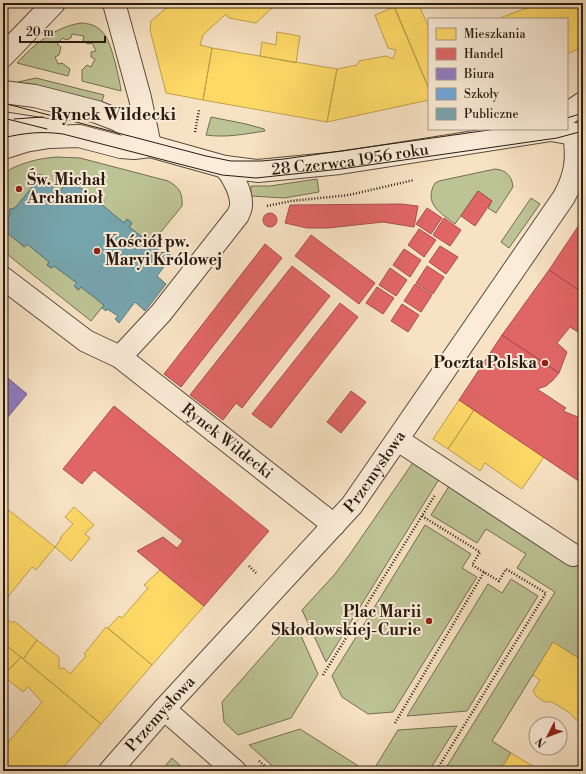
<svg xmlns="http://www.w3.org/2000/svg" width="586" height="774" font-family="'Libre Bodoni',serif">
	<rect width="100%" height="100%" fill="#f7e2c3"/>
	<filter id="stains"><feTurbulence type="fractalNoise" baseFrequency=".005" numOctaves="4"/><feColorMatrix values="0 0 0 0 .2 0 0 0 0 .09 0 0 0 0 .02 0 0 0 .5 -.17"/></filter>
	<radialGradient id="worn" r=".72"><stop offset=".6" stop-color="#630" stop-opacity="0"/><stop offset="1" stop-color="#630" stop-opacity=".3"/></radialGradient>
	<path fill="#bcc394" stroke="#726e52" d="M81,23C106,24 109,42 115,62C117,72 120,81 121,91L82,81V70L87,65L91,67L95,59L91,57V52L96,51L92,43L88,44L83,41L84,36L72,34L71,38L66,40L63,38L57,44L61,47L59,55L55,57L58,64L62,63L70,69L68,76L17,63C34,44 55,27 81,23Z
		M36,78L104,95L101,104L18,82Z
		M211,117L246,124L264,129L265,131C245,134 226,138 206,135Z
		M56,157L80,158L168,181C179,187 183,193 182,206L151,244L129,227L132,223L127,219L124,223L102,205L104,202L100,198L97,201L74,183L77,179L72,176L59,192L43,179L42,175H38V180L15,208L10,209V215L3,224V173C21,163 35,159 56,157Z
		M495,169C506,170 512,176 513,187L496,213L488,208L492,201L478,191L455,224C441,213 423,204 435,183L439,181Z
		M317,179L319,192L284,198L251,196V186H270Z
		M531,198L540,204L509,248L501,242Z
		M8,233L24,247L27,244L49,262L47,265L51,268L54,266L77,283L74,286L78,290L81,287L104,305L91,321L3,251V239Z
		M414,461L441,476L326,662L302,610L335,574L350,554Z
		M451,483L583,569V654L580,659L553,642L492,741L511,753L500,771H444L555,592L517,568L526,554L486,529L477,543L431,515Z
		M425,525L471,554L462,568L477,577L393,712L368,714L342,697L332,676Z
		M511,579L538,596L467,711L407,716L488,584L502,593Z
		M294,620L318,674L291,718L238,735L224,722L222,702Z
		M457,726L429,771H375L374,769L398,730Z
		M300,729L360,767L361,771H278L249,745Z
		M172,758L186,771H161Z"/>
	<path fill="#ffd966" stroke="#bea04c" d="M172,3H277L256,23L229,18L226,14L203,35L200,45L212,48L203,100L166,93L150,30L151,21Z
		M393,3H418L429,28V89Z
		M540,3H583V47L567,54V19H501L500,18Z
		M394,7L429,89V100L327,122L337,69L357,65L359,61L386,56L393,59L396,50L388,48L375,15Z
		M277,32L300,36L296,63L260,56L262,42L276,45Z
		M212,48L337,69L327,122L203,100Z
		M459,400L474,410L448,449L433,439Z
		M474,410L544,457L522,489L485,463L480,471L448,449Z
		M74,507L94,525L85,534L90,538L71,561L55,547L61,539L60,538L73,524L65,517Z
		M6,508L55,547L36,570L32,567L7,598L4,596L3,598V512Z
		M160,570L204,606L152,665L108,628L119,616L122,618L148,588L144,585Z
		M3,616L12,623L14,621L37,640L23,659L3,643Z
		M106,627L152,665L101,724L23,659L37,640L59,657V667L61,669L64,668L70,674L86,656L84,654Z
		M553,642L580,659L583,654V724L575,719L570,713L552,702H545L537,697L533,691L540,680L533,675Z
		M3,643L21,657L3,676Z
		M21,657L101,724L60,771H3V748L42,702L28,687L23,692L3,676Z
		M511,753L541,771H500Z"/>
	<path fill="#e06666" stroke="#a84f4c" d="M478,191L492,201L475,226L461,216Z
		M401,204L418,206L414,227L383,222L328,228H307L285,223L290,205Z
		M427,208L442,218L431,234L416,224Z
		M263 220a7 7 0 1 1 14 0a7 7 0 1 1-14 0Z
		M444,218L461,230L450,246L433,235Z
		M583,219V293L549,270Z
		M419,229L436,240L424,257L408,245Z
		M311,235L375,283L359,304L295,256Z
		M265,244L282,258L181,387L164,374Z
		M440,246L458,257L446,274L429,262Z
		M404,249L421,260L410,277L393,265Z
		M292,266L330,296L242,408L236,403L223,420L190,395Z
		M427,266L444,277L433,294L416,283Z
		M390,268L407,280L396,296L379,285Z
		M549,270L583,293V335L570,327L557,343L567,352L559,373L502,335Z
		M415,284L432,295L421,312L404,301Z
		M377,287L394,298L383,314L366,303Z
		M340,303L358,317L271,428L252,414Z
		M402,304L419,315L408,332L391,321Z
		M502,335L559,373L552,381L546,386L537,389L566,408L563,411L583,419V484L459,400Z
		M351,391L366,402L341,433L327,422Z
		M114,406L269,531L204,606L137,551L163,537L177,548L183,541L94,470L82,484L63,469Z"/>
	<path fill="#8e7cc3" stroke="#6f5f8d" d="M3,374L27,394L3,423Z"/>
	<path fill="#6fa8dc" stroke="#597d9f" d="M3,318L8,323L3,328Z"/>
	<path fill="#76a5af" stroke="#5e7b7f" d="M37,175H42L43,179L59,192L72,176L77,180L74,183L97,201L100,198L105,202L102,205L124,223L127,219L132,223L129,227L151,244L154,241L158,245L156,248L166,256L168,253L172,256L157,276L166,284L145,311L135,302L119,323L115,319L118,316L107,309L106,311L102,308L104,305L81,287L79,290L74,286L77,283L54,266L52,268L47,265L49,262L27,244L25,247L3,230V224L10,215V209L15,208L38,180Z"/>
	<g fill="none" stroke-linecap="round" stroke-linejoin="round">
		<defs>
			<g id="minor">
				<path d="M114,3L140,98L150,146"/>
				<path d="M3,56L54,3"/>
				<path d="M3,92L35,96L97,112L118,120L132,129L150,146"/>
				<path d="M567,114L583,103"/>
				<path d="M3,123L55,131"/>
				<path id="s1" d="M3,148L25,141L49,137L79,136L121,147L134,148L150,146L225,167L258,171L340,163L551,130L574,134H583"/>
				<path id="s2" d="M3,278L86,341L120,357L334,525"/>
				<path d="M120,357L161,313L238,215C239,212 241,209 241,206C242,193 233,176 225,167"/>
				<path d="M398,440L573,555"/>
				<path d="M164,709L235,771"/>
				<path id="s3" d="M110,771L164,709L352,505L564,197C576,175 578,158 574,134"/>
			</g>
		</defs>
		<use href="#minor" stroke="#5b4c3d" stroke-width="24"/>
		<path stroke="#271a10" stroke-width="2.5" stroke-dasharray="1 2" stroke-linecap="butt" d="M195,132L199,110
			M267,206L291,201L349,195L414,180
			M3,231L4,230
			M422,516L480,552L472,565L499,581L506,569L546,593L436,771
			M249,566L256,573
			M323,675L435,495
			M395,723L484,572
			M259,761L270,771"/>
		<use href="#minor" stroke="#faecd8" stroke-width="22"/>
		<path stroke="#271a10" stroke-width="1" d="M3,103L206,156L231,161H261L284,159L496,129
			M3,118L47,129
			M567,118L583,113
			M14,119L43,117
			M3,138C23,133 42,131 63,134L222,175L256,178L341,169L557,138L583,131"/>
	</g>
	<g fill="#8f2418" stroke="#faecd8" stroke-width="1.5">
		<circle cx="19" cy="189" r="4"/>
		<circle cx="97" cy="251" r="4"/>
		<circle cx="545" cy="363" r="4"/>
		<circle cx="429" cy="621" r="4"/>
	</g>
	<g text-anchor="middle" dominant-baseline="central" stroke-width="4" stroke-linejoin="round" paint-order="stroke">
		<g font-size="16" fill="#271a10" stroke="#faecd8">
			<text stroke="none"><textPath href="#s1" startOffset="354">28 Czerwca 1956 roku</textPath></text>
			<text stroke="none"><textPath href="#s2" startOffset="278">Rynek Wildecki</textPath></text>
			<text stroke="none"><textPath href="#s3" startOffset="400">Przemysłowa</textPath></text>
			<text stroke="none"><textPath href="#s3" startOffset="76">Przemysłowa</textPath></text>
		</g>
		<g font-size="16" font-weight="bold" fill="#271a10" stroke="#faecd8" text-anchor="start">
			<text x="27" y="180">Św. Michał<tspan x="27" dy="18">Archanioł</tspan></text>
			<text x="105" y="242">Kościół pw.<tspan x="105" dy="18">Maryi Królowej</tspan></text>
			<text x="537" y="363" text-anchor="end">Poczta Polska</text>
			<text x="421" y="612" text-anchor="end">Plac Marii<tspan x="421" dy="18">Skłodowskiej-Curie</tspan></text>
		</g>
		<g font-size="17" font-weight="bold" fill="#271a10" stroke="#faecd8">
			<text x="113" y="115">Rynek Wildecki</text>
		</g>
	</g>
	<rect width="586" height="774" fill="none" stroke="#f7e2c3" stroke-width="16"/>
	<rect x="4" y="4" width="578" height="766" fill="none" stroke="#271a10" stroke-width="2"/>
	<rect x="8" y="8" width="570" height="758" fill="none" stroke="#271a10"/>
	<rect x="428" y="18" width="140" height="112" fill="#faecd8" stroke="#a69888"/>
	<rect x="436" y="28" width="20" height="12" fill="#ffd966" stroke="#a69888"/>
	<text x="464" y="38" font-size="12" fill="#271a10">Mieszkania</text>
	<rect x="436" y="48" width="20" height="12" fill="#e06666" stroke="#a69888"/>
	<text x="464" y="58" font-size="12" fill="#271a10">Handel</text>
	<rect x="436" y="68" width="20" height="12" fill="#8e7cc3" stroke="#a69888"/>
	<text x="464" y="78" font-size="12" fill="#271a10">Biura</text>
	<rect x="436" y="88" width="20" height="12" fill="#6fa8dc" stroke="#a69888"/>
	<text x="464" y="98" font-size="12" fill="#271a10">Szkoły</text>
	<rect x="436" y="108" width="20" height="12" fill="#76a5af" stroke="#a69888"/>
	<text x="464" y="118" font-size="12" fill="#271a10">Publiczne</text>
	<g transform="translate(548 736) rotate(228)"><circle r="19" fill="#faecd8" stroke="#a69888"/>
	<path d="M0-3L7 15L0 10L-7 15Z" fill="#8f2418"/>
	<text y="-6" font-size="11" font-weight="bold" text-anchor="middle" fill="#271a10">N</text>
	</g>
	<path d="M20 36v6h85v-6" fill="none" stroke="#271a10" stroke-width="2"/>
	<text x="26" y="36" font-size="12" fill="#271a10" stroke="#faecd8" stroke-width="3" paint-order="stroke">20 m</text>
	<rect width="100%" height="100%" filter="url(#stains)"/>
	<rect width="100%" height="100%" fill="url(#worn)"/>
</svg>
